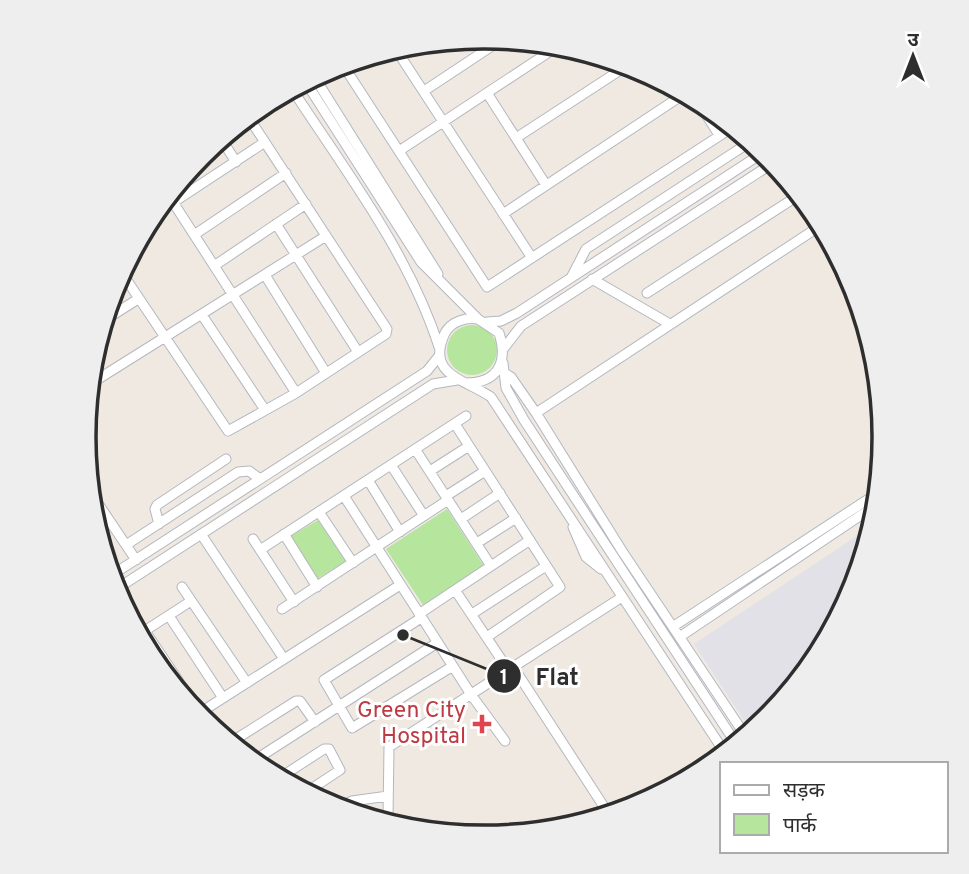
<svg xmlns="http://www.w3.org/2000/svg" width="969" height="874" font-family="Overpass,'Noto Sans Devanagari',sans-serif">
	<rect width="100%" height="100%" fill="#efe9e1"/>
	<path fill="#e3e1e8" d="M866,530L854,591L767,720L751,731L694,644Z"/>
	<path fill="#b6e59e" d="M447 350a25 25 0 1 1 50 0a25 25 0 1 1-50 0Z
		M447,509L484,566L423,605L386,549Z
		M320,519L346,561L317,579L291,536Z"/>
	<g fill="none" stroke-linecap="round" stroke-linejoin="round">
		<defs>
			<path id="minor" d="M399,54L532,258
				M343,65L487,287L730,129
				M315,78L438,274
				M307,84L421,262L478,319
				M424,91L501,40
				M294,92C347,173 409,254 439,347
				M487,93L546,185
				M704,111L719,135
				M516,138L628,65
				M222,140L236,162
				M399,151L552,50
				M171,199L296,393
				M174,202L265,142
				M503,214L681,96
				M276,224L358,352
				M194,235L286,173
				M214,266L306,204
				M122,273L228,431L296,393L386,334L387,329L251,121
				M265,275L326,373
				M572,276L586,249L750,142
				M592,279L668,323
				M647,293L796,197
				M202,315L265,410
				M108,318L138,299
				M487,322L501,321L517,313L764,152
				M504,348L521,326L773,163
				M503,363L506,388L524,420L735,742
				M503,372L511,377L536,413
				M95,381L326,236
				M466,383C499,383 508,361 499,333L478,319C465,317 451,322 445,333C425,375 465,379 491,397L723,750
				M455,424L560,587L487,637
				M415,449L491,566
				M391,465L424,516
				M430,471L469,446
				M368,480L400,532
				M344,496L472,696L505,741
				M446,496L485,471
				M97,502L136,560
				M319,512L353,563
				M461,519L500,493
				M159,524L155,509L157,505L226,459
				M573,527L586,557L601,569
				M201,534L284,659
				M284,534L317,587
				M253,539L294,602
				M477,543L516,518
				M126,545L238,472L249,471L260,479
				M260,550L466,416
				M112,575L427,371L439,356
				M182,587L247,683
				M115,590L433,384L457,380
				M455,590L509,671
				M282,609L448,500
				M419,614L530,540
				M472,614L546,566
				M169,616L223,698
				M421,618L324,680L352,728L453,666
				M674,626L873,496
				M145,631L200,713
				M143,632L191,601
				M681,636L870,509
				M514,668L608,813
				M198,714L400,585
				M745,735L622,551L536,413L817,228
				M233,741L296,701H300L315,722
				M258,758L437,643
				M284,775L324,749H329L340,770L308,791
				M338,808L352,801L388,796
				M388,818L389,747L622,597"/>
		</defs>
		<use href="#minor" stroke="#b4b7c1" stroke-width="11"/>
		<use href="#minor" stroke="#fff" stroke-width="9"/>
	</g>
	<path fill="#e0444e" stroke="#fff" stroke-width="2.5" d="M478.5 713.5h7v7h7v7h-7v7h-7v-7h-7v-7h7z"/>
	<g text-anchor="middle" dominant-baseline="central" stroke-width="6" stroke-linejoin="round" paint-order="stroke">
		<g font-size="23" fill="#be3a42" stroke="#fff" text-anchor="end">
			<text x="466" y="711">Green City<tspan x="466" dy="26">Hospital</tspan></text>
		</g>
	</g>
	<path d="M0 0H969V874H0ZM96 437a388 388 0 1 1 776 0a388 388 0 1 1-776 0Z" fill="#eee" fill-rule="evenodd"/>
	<path fill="none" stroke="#2e2e2e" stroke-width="3.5" d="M96 437a388 388 0 1 1 776 0a388 388 0 1 1-776 0Z"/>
	<path fill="none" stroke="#2e2e2e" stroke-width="2.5" d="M403 635L504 676"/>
	<g fill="#2e2e2e" stroke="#fff" stroke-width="2.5">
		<circle cx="403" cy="635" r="7"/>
		<circle cx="504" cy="676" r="18"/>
	</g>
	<g font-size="21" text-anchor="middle" font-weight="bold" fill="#fff">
		<text x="504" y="684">1</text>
	</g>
	<g font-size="24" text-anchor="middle" font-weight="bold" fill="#2e2e2e" stroke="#fff" stroke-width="6" stroke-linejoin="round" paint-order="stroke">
		<text x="557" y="685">Flat</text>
	</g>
	<rect x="720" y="762" width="228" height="91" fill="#ffffff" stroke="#ababab" stroke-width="2"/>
	<rect x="734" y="785" width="35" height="10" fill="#ffffff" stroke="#ababab" stroke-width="2"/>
	<text x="783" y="797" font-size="21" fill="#2e2e2e">सड़क</text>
	<rect x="734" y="814" width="35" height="21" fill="#b6e59e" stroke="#ababab" stroke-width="2"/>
	<text x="783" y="832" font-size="21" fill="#2e2e2e">पार्क</text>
	<g transform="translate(913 56)" stroke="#ffffff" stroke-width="5" paint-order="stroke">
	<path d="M0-5L12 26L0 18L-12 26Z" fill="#2e2e2e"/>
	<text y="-10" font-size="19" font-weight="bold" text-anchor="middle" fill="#2e2e2e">उ</text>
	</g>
</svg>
